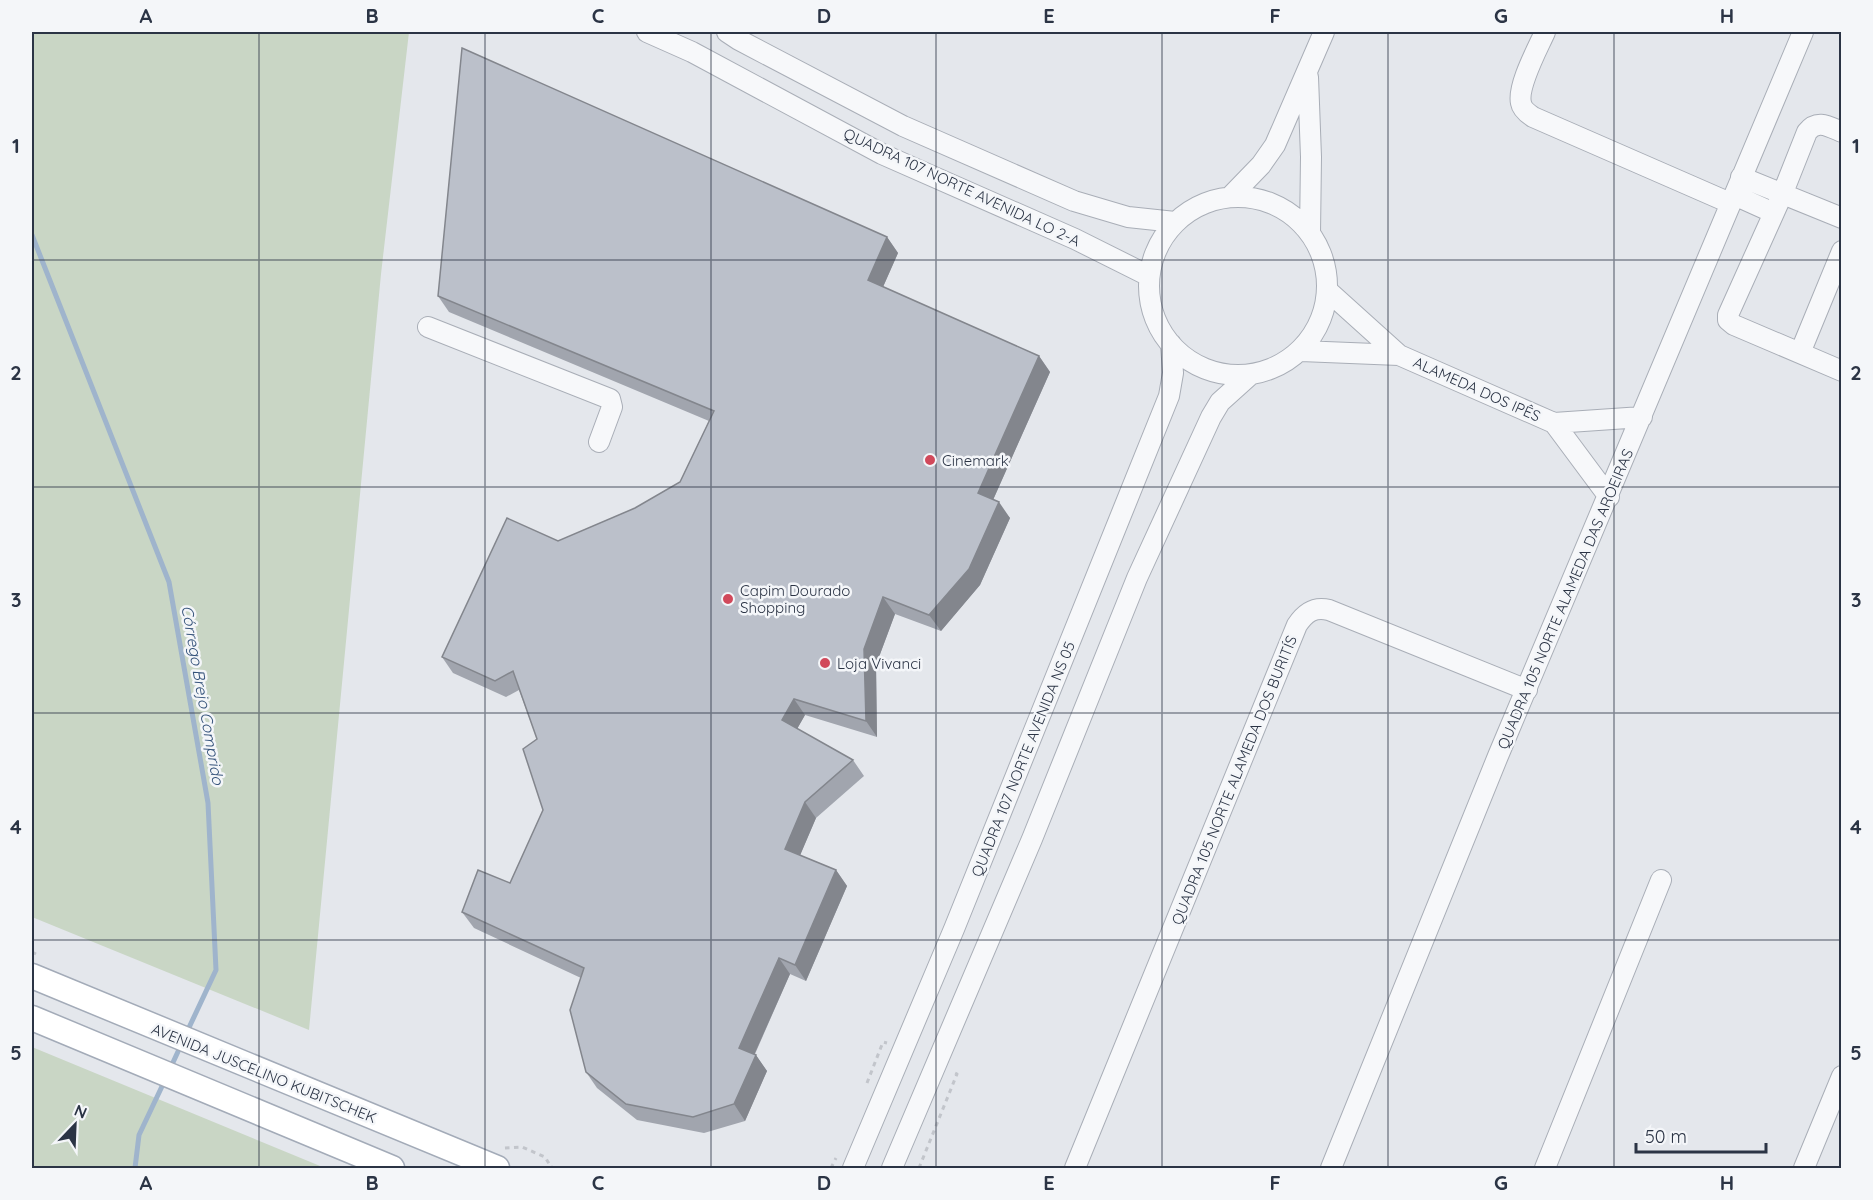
<svg xmlns="http://www.w3.org/2000/svg" width="1873" height="1200" font-family="Quicksand,sans-serif">
	<rect width="100%" height="100%" fill="#e4e7ec"/>
	<path fill="#c9d6c5" d="M32,32H409L381,274L309,1030L32,917Z
		M32,1047L325,1168H32Z"/>
	<g fill="none" stroke-linecap="round" stroke-linejoin="round">
		<path stroke="#9fb4cc" stroke-width="5" d="M32,235L169,582L208,803L216,970L186,1034
			M170,1069L181,1045
			M135,1168L139,1135L165,1080"/>
		<defs>
			<path id="minor" d="M647,32L692,52L882,154L1075,239L1149,276
				M727,32L739,40L903,126L1074,201L1128,217L1175,222
				M1545,32C1538,48 1517,86 1521,103C1522,109 1527,113 1533,117L1730,203
				M1308,77L1311,157L1310,233
				M1842,132C1828,126 1817,119 1807,132L1782,195L1728,315V320L1734,325L1842,371
				M1741,177L1842,218
				M1734,195L1774,213
				M1230,197L1261,165L1275,145L1324,32
				M1149 286a89 89 0 1 1 178 0a89 89 0 1 1-178 0Z
				M1328,291L1399,355L1554,423L1642,417
				M428,327L610,399L612,407L599,442
				M1301,351L1399,355
				M1800,353L1842,251
				M1554,423L1609,497
				M853,1168L954,929L1169,396L1173,373L1171,344
				M892,1168L1032,839L1137,578L1211,417L1220,402L1250,375
				M1075,1168L1297,625C1305,613 1314,606 1329,610L1527,690
				M1331,1168L1498,756L1803,32
				M1545,1168L1661,880
				M1804,1168L1842,1076"/>
			<path id="major" d="M32,976L497,1168
				M32,1018L392,1168"/>
		</defs>
		<use href="#minor" stroke="#a9aeb7" stroke-width="22"/>
		<use href="#major" stroke="#a3abb8" stroke-width="27"/>
		<path stroke="#c2c5cb" stroke-width="3" stroke-dasharray="4.5 4.5" stroke-linecap="butt" d="M32,952L38,955
			M867,1083L883,1042L887,1043
			M505,1148L522,1147L545,1157L551,1167L555,1168
			M831,1168L836,1158
			M919,1168L957,1074L953,1072"/>
		<use href="#minor" stroke="#f7f8fa" stroke-width="20"/>
		<use href="#major" stroke="#fff" stroke-width="24"/>
	</g>
	<path fill="#a1a5ae" d="M887,237L898,253L883,287L1039,356L1050,372L993,500L1010,518L980,585L941,631L895,614L876,665L877,737L805,715L797,729L853,760L864,776L816,818L800,855L836,870L847,886L806,981L790,974L755,1054L767,1071L745,1121L704,1133L637,1120L597,1088L586,1072L581,978L474,928L462,912L510,883L543,810L537,739L519,690L506,697L453,673L442,657L558,541L635,508L680,482L709,421L449,312L438,296Z"/>
	<path fill="#83868d" d="M887,237L898,253L879,296L868,280Z
		M1039,356L1050,372L989,509L978,493Z
		M999,502L1010,518L980,585L941,631L929,615Z
		M883,597L895,614L876,665L877,737L866,721L864,649Z
		M794,699L805,715L793,736L782,720Z
		M805,802L816,818L796,865L785,849Z
		M836,870L847,886L806,981L795,965Z
		M779,958L790,974L750,1064L739,1048Z
		M756,1055L767,1071L745,1121L734,1104Z"/>
	<path fill="#bbc0ca" stroke="#83868d" stroke-width="1.5" d="M462,48L887,237L868,280L1039,356L978,493L999,502L969,569L929,615L883,597L864,649L866,721L794,699L782,720L853,760L805,802L785,849L836,870L795,965L779,958L739,1048L756,1055L734,1104L693,1117L626,1104L586,1072L570,1010L584,968L462,912L478,870L510,883L543,810L523,749L537,739L513,671L495,681L442,657L507,518L558,541L635,508L680,482L714,411L438,296Z"/>
	<path fill="none" stroke="#2b3445" stroke-width="1.5" stroke-opacity="0.55" d="M259,32V1168M485,32V1168M711,32V1168M936,32V1168M1162,32V1168M1388,32V1168M1614,32V1168M32,260H1842M32,487H1842M32,713H1842M32,940H1842"/>
	<g fill="#d1495b" stroke="#f4f6f9" stroke-width="2">
		<circle cx="930" cy="460" r="6"/>
		<circle cx="728" cy="599" r="6"/>
		<circle cx="825" cy="663" r="6"/>
	</g>
	<g text-anchor="middle" dominant-baseline="central" stroke-width="5" stroke-linejoin="round" paint-order="stroke">
		<g font-size="15" fill="#2b3445" stroke="#f4f6f9">
			<text transform="translate(962 187) rotate(25)">QUADRA 107 NORTE AVENIDA LO 2-A</text>
			<text transform="translate(1477 389) rotate(24)">ALAMEDA DOS IPÊS</text>
			<text transform="translate(1565 599) rotate(-67)">QUADRA 105 NORTE ALAMEDA DAS AROEIRAS</text>
			<text transform="translate(1023 759) rotate(-68)">QUADRA 107 NORTE AVENIDA NS 05</text>
			<text transform="translate(1234 780) rotate(-68)">QUADRA 105 NORTE ALAMEDA DOS BURITÍS</text>
			<text transform="translate(264 1073) rotate(22)">AVENIDA JUSCELINO KUBITSCHEK</text>
		</g>
		<g font-size="15" fill="#2b3445" stroke="#f4f6f9" text-anchor="start">
			<text x="942" y="460">Cinemark</text>
			<text x="740" y="590">Capim Dourado<tspan x="740" dy="17">Shopping</tspan></text>
			<text x="837" y="663">Loja Vivanci</text>
		</g>
		<g font-size="16" font-style="italic" fill="#34527a" stroke="#f4f6f9">
			<text transform="translate(203 695) rotate(80)">Córrego Brejo Comprido</text>
		</g>
	</g>
	<rect width="1873" height="1200" fill="none" stroke="#f4f6f9" stroke-width="66"/>
	<g transform="translate(75 1125) rotate(23)" stroke="#f4f6f9" stroke-width="4.5" paint-order="stroke">
	<path d="M0-4.5L10 22L0 15L-10 22Z" fill="#2b3445"/>
	<text y="-9" font-size="16" font-weight="bold" text-anchor="middle" fill="#2b3445">N</text>
	</g>
	<path d="M1636 1143v9h130v-9" fill="none" stroke="#2b3445" stroke-width="3"/>
	<text x="1645" y="1143" font-size="18" fill="#2b3445" stroke="#f4f6f9" stroke-width="4.5" paint-order="stroke">50 m</text>
	<rect x="33" y="33" width="1807" height="1134" fill="none" stroke="#2b3445" stroke-width="2"/>
	<g font-size="20" text-anchor="middle" font-weight="bold" fill="#2b3445">
		<text x="146" y="23">A</text>
		<text x="372" y="23">B</text>
		<text x="598" y="23">C</text>
		<text x="824" y="23">D</text>
		<text x="1049" y="23">E</text>
		<text x="1275" y="23">F</text>
		<text x="1501" y="23">G</text>
		<text x="1727" y="23">H</text>
		<text x="16" y="153">1</text>
		<text x="1856" y="153">1</text>
		<text x="16" y="380">2</text>
		<text x="1856" y="380">2</text>
		<text x="16" y="607">3</text>
		<text x="1856" y="607">3</text>
		<text x="16" y="834">4</text>
		<text x="1856" y="834">4</text>
		<text x="16" y="1060">5</text>
		<text x="1856" y="1060">5</text>
		<text x="146" y="1190">A</text>
		<text x="372" y="1190">B</text>
		<text x="598" y="1190">C</text>
		<text x="824" y="1190">D</text>
		<text x="1049" y="1190">E</text>
		<text x="1275" y="1190">F</text>
		<text x="1501" y="1190">G</text>
		<text x="1727" y="1190">H</text>
	</g>
</svg>
